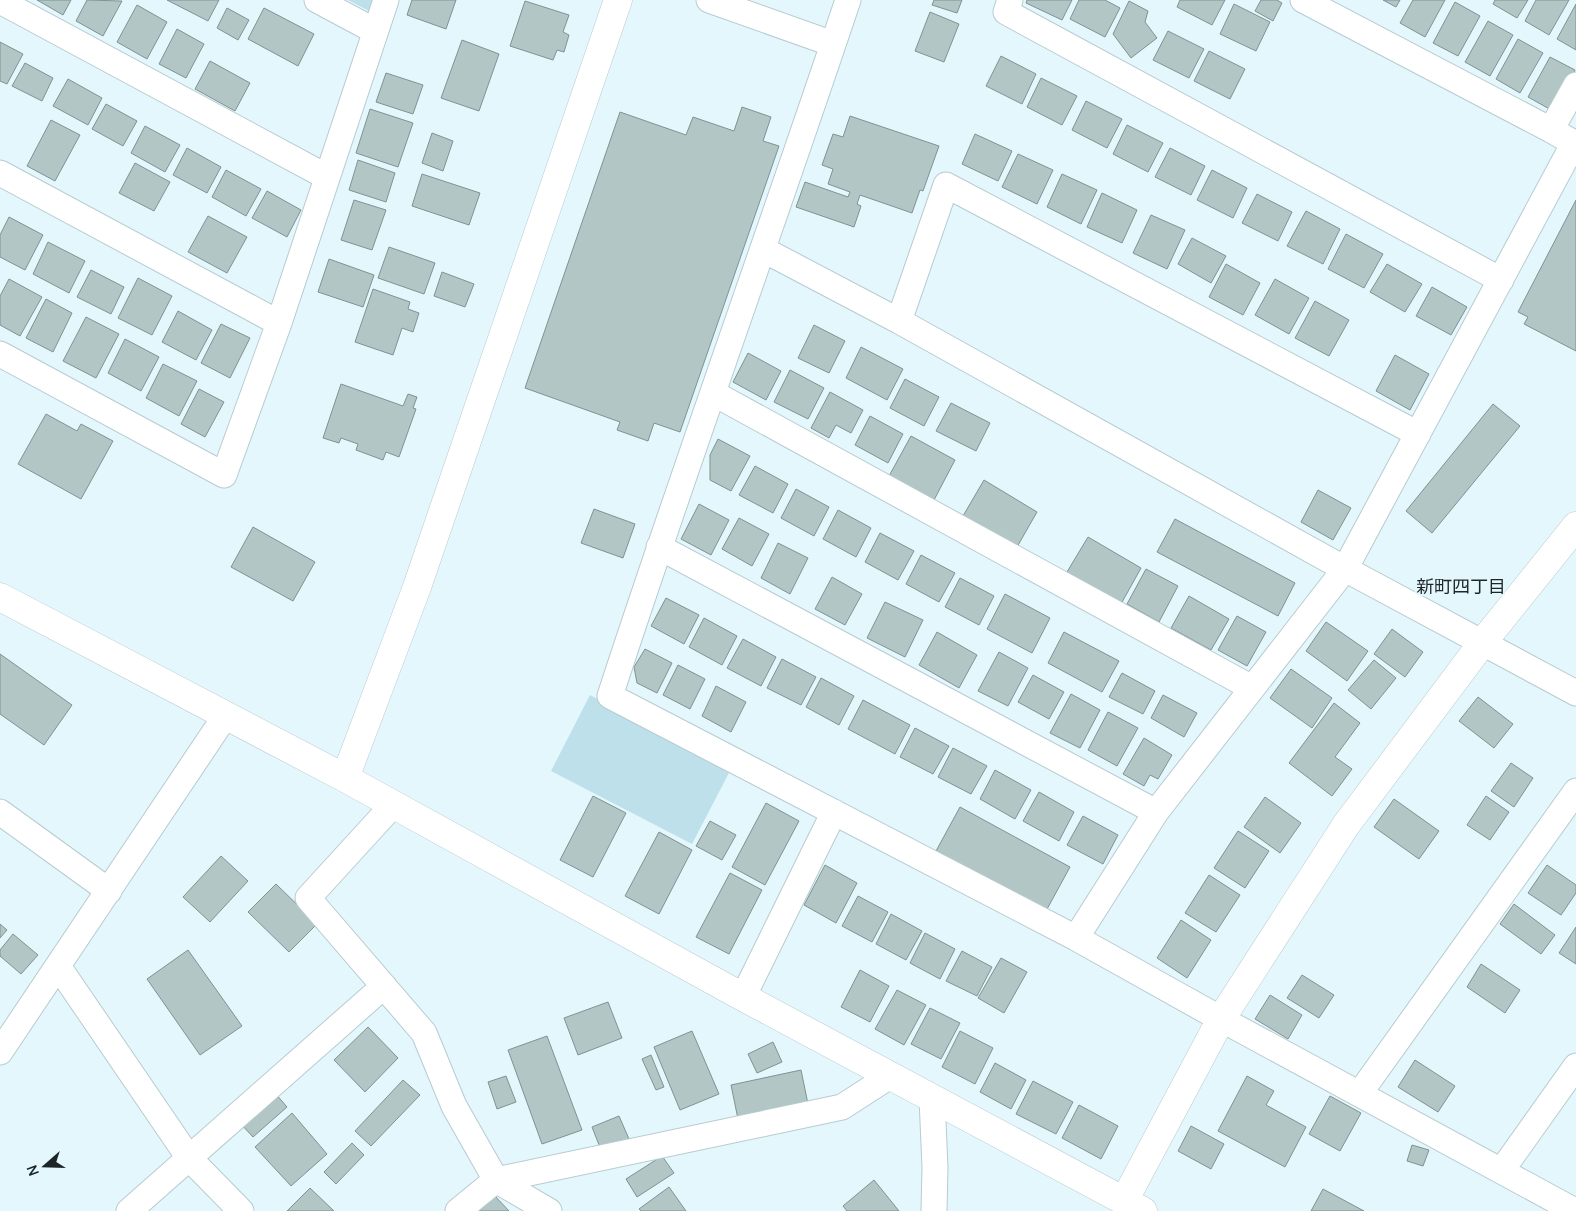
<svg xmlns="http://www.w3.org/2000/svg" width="1576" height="1211" font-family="Manrope,'Noto Sans JP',sans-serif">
	<rect width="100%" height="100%" fill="#e3f7fd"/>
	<path fill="#bde0eb" d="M348,0H373L369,11Z
		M590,695L731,769L692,844L551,771Z"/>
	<path fill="#b1c6c5" stroke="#7f9392" d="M37,0H71L63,15Z
		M87,0L122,1L103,36L76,21Z
		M167,0H219L208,21Z
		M412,0H456L446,29L407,15Z
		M934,0H962L957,13L932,5Z
		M1027,0H1072L1062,20L1026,3Z
		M1079,0H1105L1120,8L1105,37L1070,19Z
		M1180,0H1225L1212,25L1177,7Z
		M1261,0H1277L1282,3L1273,21L1255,11Z
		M1383,0H1400L1396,7Z
		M1413,0H1445L1425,37L1400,23Z
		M1495,0H1528L1517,18L1493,4Z
		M1536,0H1569L1549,35L1525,21Z
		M525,1L569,15L563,32L569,35L564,52L557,50L553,60L510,46Z
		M1129,1L1148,11L1145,22L1157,38L1131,58L1113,34Z
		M1455,2L1480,16L1458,56L1433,43Z
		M1234,4L1270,22L1256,51L1220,34Z
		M1576,4V50L1557,39Z
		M137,5L167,22L147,59L117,42Z
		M227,8L249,20L238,40L217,28Z
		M264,8L314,34L298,66L248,39Z
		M930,12L959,24L944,62L915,51Z
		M1488,21L1513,35L1490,76L1465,62Z
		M177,29L204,44L186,78L159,64Z
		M1168,31L1204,49L1189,78L1153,60Z
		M1518,39L1543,53L1520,93L1496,79Z
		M462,40L499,54L479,111L441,98Z
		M0,42L23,54L7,84L0,81Z
		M1209,51L1245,69L1230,99L1194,81Z
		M1001,56L1036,74L1022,104L986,86Z
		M1550,57L1575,70L1553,111L1528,97Z
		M210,61L250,83L235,111L195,89Z
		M25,63L53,78L42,101L12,86Z
		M386,73L423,85L413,114L376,102Z
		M1041,78L1077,96L1062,125L1027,107Z
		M68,79L102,98L88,125L53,106Z
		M1086,101L1122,119L1107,148L1072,130Z
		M106,104L137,121L123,146L92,129Z
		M742,107L771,117L763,141L779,146L680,432L654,423L648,441L617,430L620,422L525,388L620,112L686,135L693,117L734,131Z
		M370,109L413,123L398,167L356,153Z
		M850,116L939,146L923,191L920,190L912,213L860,195L857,204L861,206L854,227L796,207L805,182L848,197L850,192L828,184L833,169L822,165L833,134L843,137Z
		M51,120L80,135L55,181L27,166Z
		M1127,125L1163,143L1148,172L1113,154Z
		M145,126L180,145L165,172L131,153Z
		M432,133L453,141L443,171L422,163Z
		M975,134L1012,151L998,181L962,164Z
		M187,148L221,167L207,193L173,175Z
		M1170,148L1205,166L1191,195L1155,177Z
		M1018,154L1053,170L1037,204L1002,187Z
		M358,160L395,173L386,202L349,190Z
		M135,163L170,182L154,211L119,193Z
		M226,170L261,189L246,216L212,197Z
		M1212,170L1247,188L1233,218L1197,200Z
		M422,174L480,193L469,225L412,206Z
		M1062,174L1097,190L1081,224L1047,207Z
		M267,191L301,210L287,237L252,218Z
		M1102,193L1137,210L1122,243L1087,227Z
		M1257,194L1292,212L1278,241L1242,223Z
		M354,200L386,210L372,250L341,240Z
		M1576,200V351L1524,324L1528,317L1518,312Z
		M1306,211L1340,229L1323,264L1287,246Z
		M1151,215L1185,230L1167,269L1133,253Z
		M208,216L247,237L227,273L188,252Z
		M9,217L43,235L25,270L0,257V235Z
		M1346,234L1383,254L1364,288L1328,269Z
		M1192,238L1226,256L1211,283L1178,264Z
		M48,242L85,261L69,293L33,274Z
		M389,247L435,263L424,294L378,278Z
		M329,259L374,275L363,307L318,292Z
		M1226,264L1260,283L1243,315L1209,297Z
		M1387,264L1422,284L1405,312L1370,292Z
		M91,270L124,287L111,314L77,297Z
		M442,272L474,284L465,307L434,296Z
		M138,278L172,296L152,335L118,318Z
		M9,279L42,297L20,336L0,325V296Z
		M1275,279L1309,298L1289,334L1255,315Z
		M1432,287L1467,307L1451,335L1416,316Z
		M373,289L410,302L408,309L419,313L413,332L402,328L393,355L355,342Z
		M46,299L72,313L53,352L26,338Z
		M1315,301L1349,320L1329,356L1295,338Z
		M178,311L212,330L196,360L162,342Z
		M86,317L119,334L96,378L63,361Z
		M221,324L250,338L230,378L201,363Z
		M814,325L845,341L829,373L798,358Z
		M125,339L159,357L141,391L108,373Z
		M861,347L903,369L887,400L846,378Z
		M748,353L781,371L766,400L733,382Z
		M1395,355L1429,374L1410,410L1376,391Z
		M163,364L197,381L179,416L146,398Z
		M790,370L824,388L808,419L774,402Z
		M905,379L939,397L924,426L890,408Z
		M341,384L403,406L408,394L417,397L413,408L416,409L399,457L386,452L383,460L356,450L358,444L341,438L339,443L323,438Z
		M199,389L224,402L205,437L181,424Z
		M830,392L863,410L851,433L836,425L829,438L811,428Z
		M951,403L990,423L976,451L936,431Z
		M1493,404L1520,426L1432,533L1406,511Z
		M46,414L77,431L81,424L113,441L81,499L18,464Z
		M870,416L903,434L888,463L855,445Z
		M911,436L955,460L934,500L889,476Z
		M718,439L750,456L731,491L710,480V455Z
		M755,466L788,484L773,513L739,495Z
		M984,480L1037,512L1017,547L963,516Z
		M796,489L829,507L814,536L781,518Z
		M1318,490L1351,508L1333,540L1301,522Z
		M699,504L729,520L711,555L681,539Z
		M594,509L635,524L623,558L581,543Z
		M838,510L871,528L856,557L823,539Z
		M739,518L769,534L752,566L722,549Z
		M1175,519L1295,583L1278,616L1157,552Z
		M253,527L315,562L293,601L231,567Z
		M880,533L914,551L898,580L865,562Z
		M1088,537L1141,568L1121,604L1067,572Z
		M778,543L808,558L790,594L761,578Z
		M921,555L955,573L939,602L906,584Z
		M1146,569L1178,586L1159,622L1127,604Z
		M832,577L862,594L845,625L815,609Z
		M960,578L994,596L979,625L945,607Z
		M1005,594L1050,618L1032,653L987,629Z
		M1189,596L1229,619L1211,650L1171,628Z
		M666,598L699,615L684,644L651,626Z
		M885,602L923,620L905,657L867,638Z
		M1237,616L1266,632L1247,666L1218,650Z
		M704,618L737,636L722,665L689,647Z
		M1326,622L1368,651L1347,681L1306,651Z
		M1392,629L1423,652L1405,677L1374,654Z
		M937,632L977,655L959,688L919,665Z
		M1064,632L1119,661L1102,692L1048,663Z
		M743,639L776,657L761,686L727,668Z
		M645,649L672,663L657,693L637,683L634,667Z
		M999,652L1028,668L1008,706L978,691Z
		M0,654L72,705L44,745L0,714Z
		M782,659L816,677L801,705L767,688Z
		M1374,660L1396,678L1371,709L1348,690Z
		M678,665L705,679L690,709L663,695Z
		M1291,669L1332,698L1312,728L1270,698Z
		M1122,673L1155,691L1143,714L1109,697Z
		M1033,675L1064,692L1049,719L1018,702Z
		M821,678L854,696L839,725L806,707Z
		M716,686L746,702L731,732L702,716Z
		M1071,694L1100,710L1080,748L1050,733Z
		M1163,695L1197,713L1184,737L1151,718Z
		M1478,697L1513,724L1494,748L1459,721Z
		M863,700L910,725L895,754L848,729Z
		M1334,703L1360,723L1335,757L1352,769L1332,796L1289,763Z
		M1108,712L1138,728L1117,766L1088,750Z
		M915,728L949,746L933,774L900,757Z
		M1144,738L1172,755L1158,779L1150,775L1144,786L1123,774Z
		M953,748L987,766L971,794L938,777Z
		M1511,763L1533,778L1514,807L1491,791Z
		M995,770L1031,790L1015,819L980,799Z
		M1039,792L1074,812L1059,841L1023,821Z
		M593,796L626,813L593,877L560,860Z
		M1486,796L1509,812L1490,840L1467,825Z
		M1265,797L1301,823L1280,853L1244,827Z
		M1394,799L1439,831L1419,859L1374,827Z
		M766,803L799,821L765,885L732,867Z
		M960,807L1070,867L1046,911L936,851Z
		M1083,816L1118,835L1103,864L1067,845Z
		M710,821L736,835L722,860L696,846Z
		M1238,831L1269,851L1245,888L1214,868Z
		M659,832L692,850L659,914L625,896Z
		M221,856L248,881L210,922L183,897Z
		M825,865L857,883L836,923L804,905Z
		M1547,865L1576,885V893L1561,915L1528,893Z
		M730,873L762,890L729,954L696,937Z
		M1209,875L1240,895L1216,932L1185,913Z
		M276,884L317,924L289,952L248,912Z
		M858,896L888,912L872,942L842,926Z
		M1514,904L1555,935L1541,954L1500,924Z
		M891,914L922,931L906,960L876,944Z
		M1181,920L1211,940L1187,978L1157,958Z
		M0,924L7,930L0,938Z
		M1576,927V964L1559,953Z
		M925,933L955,949L940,979L910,963Z
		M13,934L38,955L21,974L0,956V950Z
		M188,950L242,1026L200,1055L147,979Z
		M962,951L992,967L977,996L946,981Z
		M1001,958L1027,972L1004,1013L978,998Z
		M1481,964L1520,990L1505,1013L1467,987Z
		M860,970L889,986L870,1022L841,1007Z
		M1302,975L1334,995L1319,1018L1287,998Z
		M897,990L926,1005L904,1045L875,1029Z
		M1270,995L1302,1015L1288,1039L1255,1019Z
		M608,1002L622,1038L578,1055L564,1018Z
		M930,1008L960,1023L941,1059L911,1044Z
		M368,1027L398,1058L365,1092L334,1060Z
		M692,1031L719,1094L680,1110L654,1047Z
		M960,1031L993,1048L975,1084L942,1067Z
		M547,1036L582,1130L542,1144L508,1050Z
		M773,1042L782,1062L757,1073L748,1054Z
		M651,1055L664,1087L656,1090L642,1059Z
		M1415,1060L1455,1086L1438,1112L1398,1087Z
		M995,1063L1026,1080L1011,1109L980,1092Z
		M801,1070L808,1104L738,1119L731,1085Z
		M506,1076L516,1102L497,1109L488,1082Z
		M1247,1076L1274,1091L1266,1105L1306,1127L1285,1167L1218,1131Z
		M403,1080L420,1095L371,1146L355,1131Z
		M1033,1081L1073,1102L1056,1134L1016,1114Z
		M275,1093L287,1107L253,1137L240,1123Z
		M1330,1096L1361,1113L1340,1151L1309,1134Z
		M1079,1105L1118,1126L1101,1159L1062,1138Z
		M292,1113L327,1154L291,1186L255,1147Z
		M619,1116L629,1139L601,1150L592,1127Z
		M1191,1126L1224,1144L1211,1169L1178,1151Z
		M352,1143L364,1155L336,1184L324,1172Z
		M1412,1145L1429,1150L1423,1166L1407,1161Z
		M662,1156L674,1173L637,1197L626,1179Z
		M874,1180L899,1211H847L843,1206Z
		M669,1187L686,1211H641L639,1209Z
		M310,1188L334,1211H287Z
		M1323,1189L1364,1211H1311Z
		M494,1195L509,1211H477Z"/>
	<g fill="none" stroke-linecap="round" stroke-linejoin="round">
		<defs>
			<path id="street" d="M317,0L375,31
				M709,0L833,44
				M848,0C770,233 686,463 610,696L1076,938L1221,1019L1575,1211
				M1010,0L1006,12L1501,280
				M1303,0L1551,130
				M0,1L327,177
				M0,173L279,323
				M764,250L899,321L1345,569L1576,693
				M899,321L946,185L1418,434
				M0,354L224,475L279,323L386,0
				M713,393L1252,688
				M659,547L1156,812
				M393,805L308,898L424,1033L454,1106L496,1180L549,1211
				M0,812L109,891
				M1076,938L1156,812L1345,569L1574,143L1551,130L1576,85
				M58,966L189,1158L241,1211
				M743,997L834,812
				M0,1052L226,715
				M1360,1093L1576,791
				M932,1098L935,1168L934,1211
				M1502,1170L1576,1066
				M129,1211L384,986
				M458,1211L496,1180L842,1107L890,1076"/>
			<path id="secondary" d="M0,597L345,778L743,997L1143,1211
				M345,778L417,587L618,0
				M1124,1201L1221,1019L1346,825L1483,642L1576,526"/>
		</defs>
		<use href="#street" stroke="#b7cbd1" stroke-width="27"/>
		<use href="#secondary" stroke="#b7cbd1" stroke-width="29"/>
		<use href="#street" stroke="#fff" stroke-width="25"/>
		<use href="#secondary" stroke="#fff" stroke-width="28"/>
	</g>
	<g text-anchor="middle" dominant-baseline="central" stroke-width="4" stroke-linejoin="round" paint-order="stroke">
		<g font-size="18" fill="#1d2527" stroke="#e3f7fd">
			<text x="1461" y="586">新町四丁目</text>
		</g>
	</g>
	<g transform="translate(45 1166) rotate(250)" stroke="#e3f7fd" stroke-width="4" paint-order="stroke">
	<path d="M0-4L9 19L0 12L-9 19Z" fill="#1d2527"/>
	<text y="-8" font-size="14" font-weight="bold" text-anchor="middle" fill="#1d2527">N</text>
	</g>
</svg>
